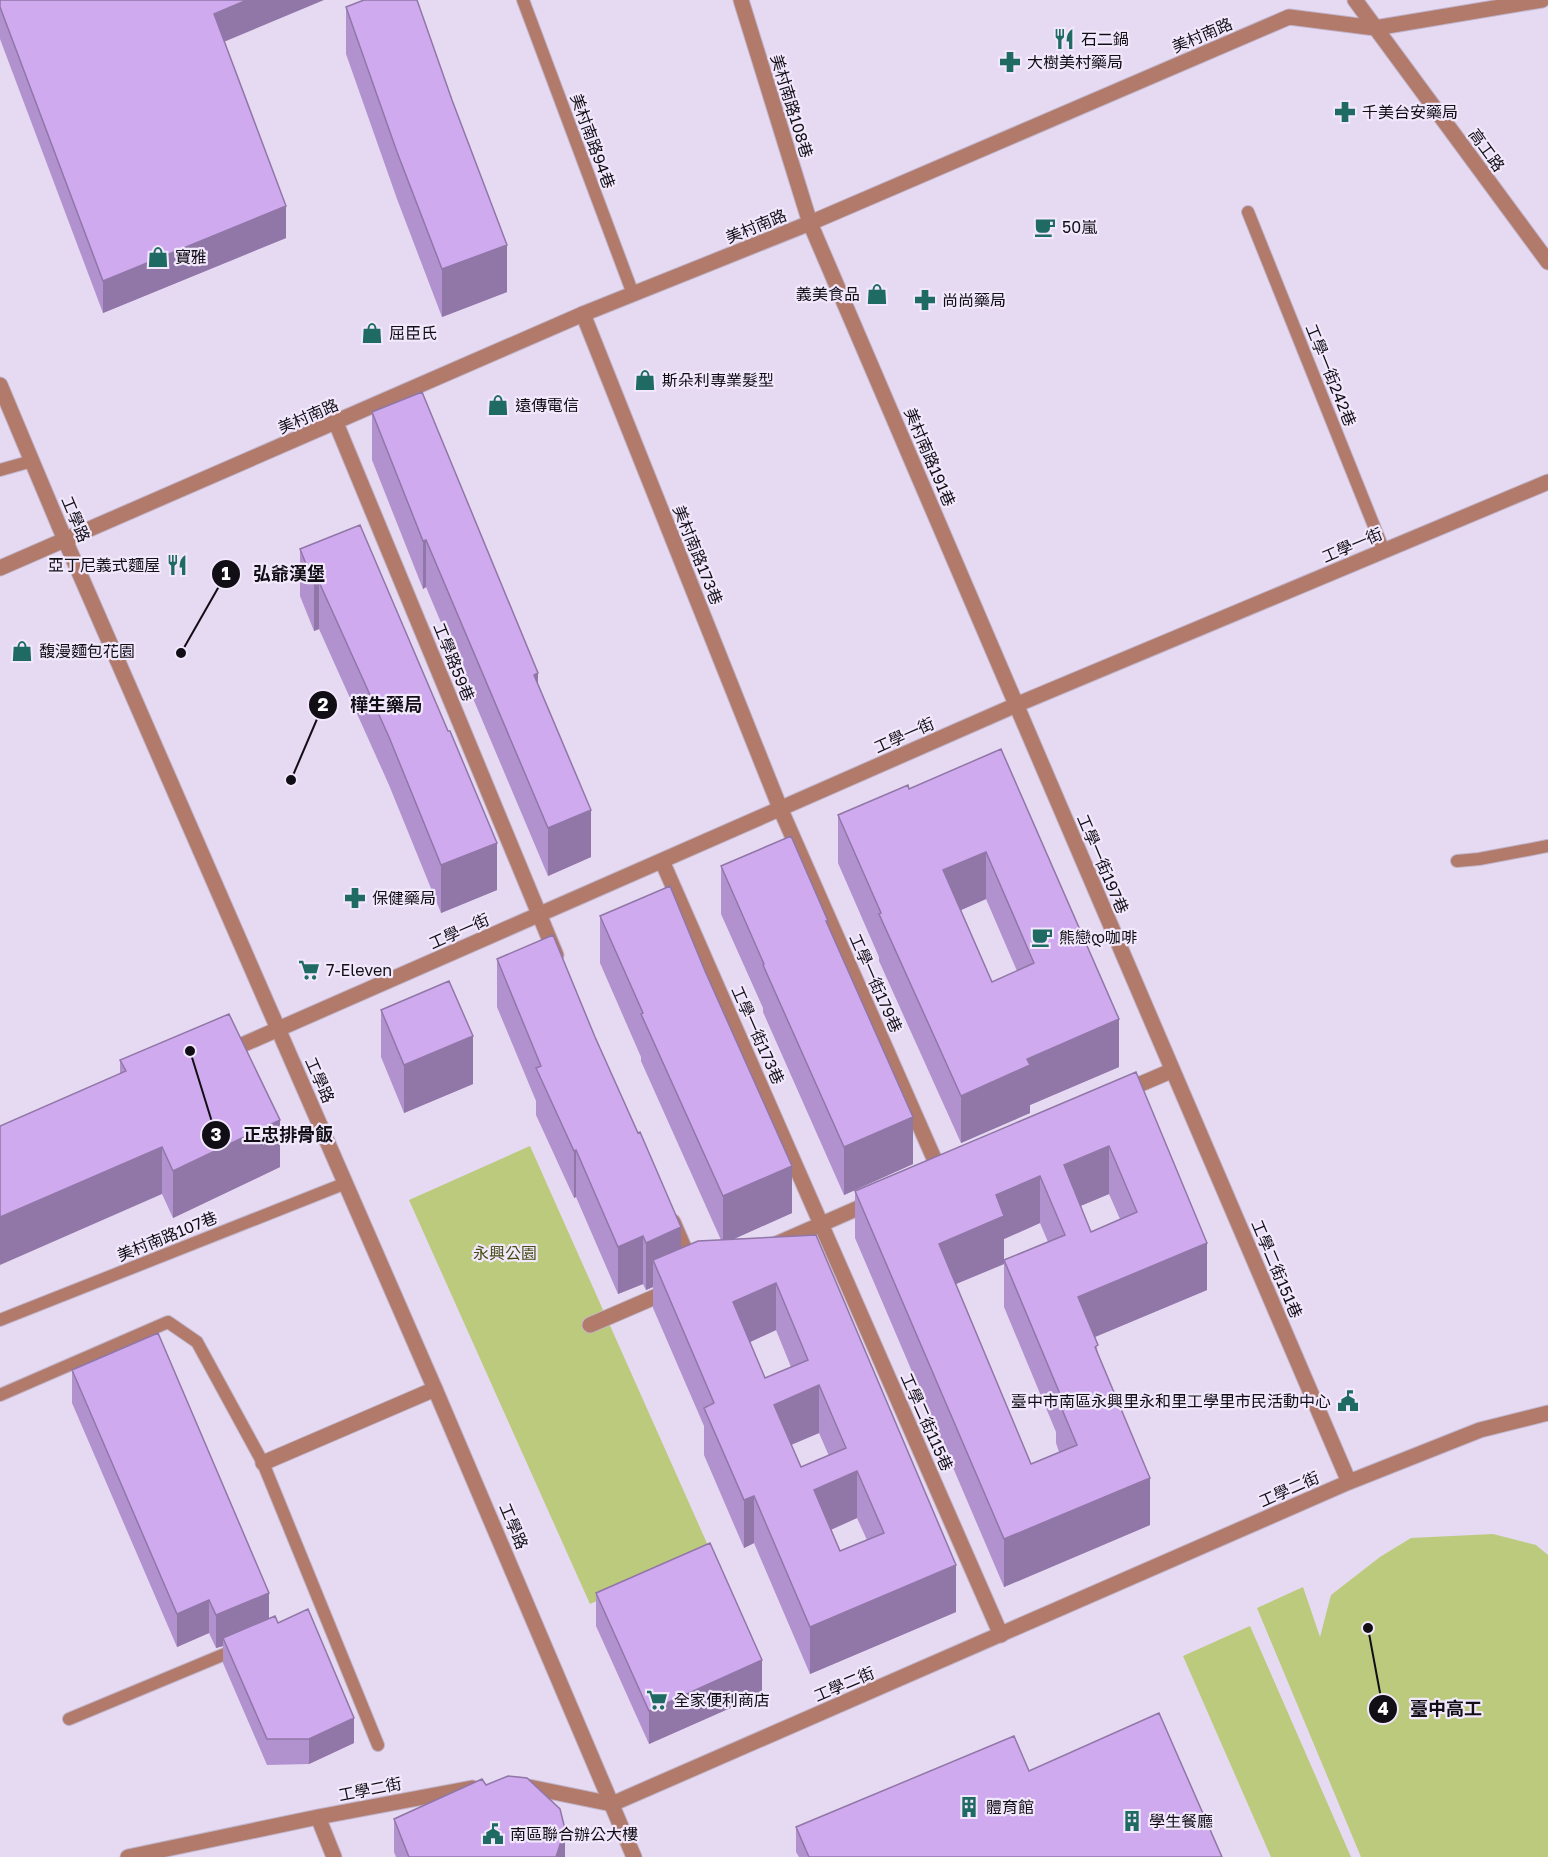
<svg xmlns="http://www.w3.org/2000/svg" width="1548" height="1857" font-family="'Golos Text','Noto Sans TC','Noto Sans Georgian',sans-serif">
	<rect width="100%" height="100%" fill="#e6d9f2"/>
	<path fill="#bcca7d" d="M530,1146L710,1550L590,1604L409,1200Z
		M1493,1534L1536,1545L1548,1555V1857H1361L1257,1608L1303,1587L1320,1637L1331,1595L1380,1557L1411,1538Z
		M1250,1626L1351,1857H1271L1183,1656Z"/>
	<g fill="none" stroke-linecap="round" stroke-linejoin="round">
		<defs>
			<path id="service" d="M523,0L633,294
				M1248,212L1384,551
				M0,470L32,461
				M1457,861L1479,859L1548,846
				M0,1320L346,1183
				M0,1395L168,1322L197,1342L263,1463L378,1745
				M69,1719L237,1649"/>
			<path id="pedestrian" d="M336,423L556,955
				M780,808L940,1172
				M662,861L1001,1635
				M1122,1092L1171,1071
				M673,1222L692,1266
				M776,1244L872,1202
				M590,1325L671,1290"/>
			<path id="minor" d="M741,0L810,223L1349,1482
				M583,314L780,808
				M226,1052L1016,705L1548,482
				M263,1463L435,1389
				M519,1785L612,1804L1349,1482L1480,1430L1548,1413
				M318,1817L334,1857
				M128,1857L318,1817L472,1788"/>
			<path id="tertiary" d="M1355,0L1548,262
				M0,385L65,540L435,1389L634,1857
				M0,568L583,314L810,223L1289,17L1375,28L1542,0"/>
		</defs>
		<use href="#service" stroke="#c0b4ca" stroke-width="14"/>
		<use href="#pedestrian" stroke="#c0b4ca" stroke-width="17"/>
		<use href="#minor" stroke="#c0b4ca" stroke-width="17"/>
		<use href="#tertiary" stroke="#c0b4ca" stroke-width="17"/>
		<use href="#service" stroke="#b17a6a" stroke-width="12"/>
		<use href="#pedestrian" stroke="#b17a6a" stroke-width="15"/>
		<use href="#minor" stroke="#b17a6a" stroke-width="15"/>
		<use href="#tertiary" stroke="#b17a6a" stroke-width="15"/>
	</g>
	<path fill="#b292ce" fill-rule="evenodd" d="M0,0L224,42L286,238L103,313L0,39Z
		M346,7L507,292L442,317L397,199L346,54Z
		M372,412L538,685L591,857L548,876L426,587L423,589L372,460Z
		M300,549L497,890L441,913L389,785L319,629L314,631L300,596Z
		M1001,749L1119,1067L1030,1105V1113L961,1143L879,961V957L838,863V815L909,789ZM986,899L1017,971L992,982L961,910Z
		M721,866L828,925L913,1164L844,1195L763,1012V1008L721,914Z
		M600,916L792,1213L733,1239L816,1235L956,1612L810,1674L754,1543L744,1548L704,1455V1426L653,1308V1287L646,1290L643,1284L618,1294L576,1197L574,1198L536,1115V1101L497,1007V959L681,1249L721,1240L641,1061V1057L600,963ZM776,1330L791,1367L765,1378L750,1342ZM819,1433L829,1456L801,1467L791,1445ZM857,1518L867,1540L840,1551L831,1530Z
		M381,1010L473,1084L404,1113L381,1057Z
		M120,1060L280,1167L173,1218L162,1194L120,1074Z
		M1136,1072L1207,1290L1095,1337L1098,1354L1150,1525L1004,1587L855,1238V1191ZM1109,1194L1120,1219L1091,1232L1080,1206ZM1040,1223L1048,1242L1004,1260V1239ZM1004,1264V1307L1056,1432V1443L1059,1452L1031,1464L956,1284Z
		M72,1370L269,1619L278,1623L354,1743L309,1764L267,1765L223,1663V1646L216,1648L209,1633L177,1647L72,1403Z
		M596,1593L762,1694L649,1744L596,1626Z
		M1029,1771L1222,1857H799L796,1852V1827Z
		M486,1785L565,1857H396L394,1852V1819Z"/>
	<path fill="#9177a7" d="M247,0H324L214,46V14Z
		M286,206V238L103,313V281Z
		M507,245V292L442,317V269Z
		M426,540V587L423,589V541Z
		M319,582V629L314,631V584Z
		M538,673V720L534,675Z
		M591,810V857L548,876V828Z
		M497,843V890L441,913V865Z
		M986,852V899L943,918V870Z
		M1119,1019V1067L1030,1105V1113L961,1143V1096L1027,1059Z
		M473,1036V1084L404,1113V1065Z
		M913,1117V1164L844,1195V1147Z
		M280,1120V1167L173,1218V1171Z
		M1109,1146V1194L1064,1213V1165Z
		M162,1147V1194L0,1265V1217Z
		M576,1150V1197L574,1198V1151Z
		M792,1166V1213L723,1244V1196Z
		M1040,1176V1223L1004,1239V1264L939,1291V1244L996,1195Z
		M681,1227V1275L653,1260V1287L646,1290V1243Z
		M643,1236V1284L618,1294V1247Z
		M1207,1243V1290L1078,1344V1297Z
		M776,1283V1330L733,1350V1302Z
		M819,1385V1433L774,1452V1405Z
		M857,1471V1518L814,1537V1490Z
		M1150,1478V1525L1004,1587V1539Z
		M754,1496V1543L744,1548V1500Z
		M956,1565V1612L810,1674V1627Z
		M269,1593V1626L223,1638V1646L216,1648V1615Z
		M209,1600V1633L177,1647V1614Z
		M762,1660V1694L649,1744V1711Z
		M354,1718V1743L309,1764V1739Z
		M565,1829V1857H556Z"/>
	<path fill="#cfaaef" stroke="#9177a7" stroke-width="1.5" fill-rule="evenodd" d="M0,0H247L214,14L286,206L103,281L0,7Z
		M364,0H417L452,100L507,245L442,269L397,152L346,7Z
		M422,392L538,673L534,675L591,810L548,828L426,540L423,541L372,412Z
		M360,525L448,731H450L497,843L441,865L389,737L319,582L314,584L300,549Z
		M1001,749L1119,1019L1027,1059L1030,1065L961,1096L879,914L881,913L838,815L908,785L909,789ZM986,852L1034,963L992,982L943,870Z
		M791,836L828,921H826L913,1117L844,1147L763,965L764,964L721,866Z
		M670,886L705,971L792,1166L723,1196L641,1014L643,1013L600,916Z
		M553,935L595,1037L638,1133L640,1132L681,1227L646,1243L643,1236L618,1247L576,1150L574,1151L536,1068L541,1066L497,959Z
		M449,981L473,1036L404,1065L381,1010Z
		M229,1014L280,1120L173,1171L162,1147L0,1217V1126L126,1071L120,1060Z
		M1136,1072L1207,1243L1078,1297L1098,1345L1095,1347L1150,1478L1004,1539L855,1191ZM1109,1146L1137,1212L1091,1232L1064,1165ZM1040,1176L1065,1235L1004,1260L1060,1394L1056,1395L1077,1445L1031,1464L939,1244L1004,1216L996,1195Z
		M816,1235L956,1565L810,1627L754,1496L744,1500L704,1408L714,1403L653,1260L698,1241ZM776,1283L808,1360L765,1378L733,1302ZM819,1385L846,1448L801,1467L774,1405ZM857,1471L884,1533L840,1551L814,1490Z
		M158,1333L269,1593L216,1615L209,1600L177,1614L72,1370Z
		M710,1543L762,1660L649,1711L596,1593Z
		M308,1609L354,1718L309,1739H267L223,1638L275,1616L278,1623Z
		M1159,1713L1222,1857H809L796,1827L1014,1736L1029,1771Z
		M508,1776L527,1778L560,1809L565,1829L556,1857H409L394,1819L482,1779L486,1785Z"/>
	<defs>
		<symbol id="restaurant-bare" viewBox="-9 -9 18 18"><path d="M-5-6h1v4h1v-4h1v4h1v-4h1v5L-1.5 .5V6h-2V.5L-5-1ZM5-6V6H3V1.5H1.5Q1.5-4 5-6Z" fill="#1f6a63" stroke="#f2e8fc" stroke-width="2.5" paint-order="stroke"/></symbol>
		<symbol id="pharmacy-bare" viewBox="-9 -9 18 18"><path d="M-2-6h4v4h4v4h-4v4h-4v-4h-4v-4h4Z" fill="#1f6a63" stroke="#f2e8fc" stroke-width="2.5" paint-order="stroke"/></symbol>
		<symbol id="cafe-bare" viewBox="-9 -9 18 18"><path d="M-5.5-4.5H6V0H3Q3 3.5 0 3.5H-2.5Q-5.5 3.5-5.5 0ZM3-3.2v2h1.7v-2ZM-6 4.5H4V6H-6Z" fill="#1f6a63" stroke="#f2e8fc" stroke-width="2.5" paint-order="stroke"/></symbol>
		<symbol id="shop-bare" viewBox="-9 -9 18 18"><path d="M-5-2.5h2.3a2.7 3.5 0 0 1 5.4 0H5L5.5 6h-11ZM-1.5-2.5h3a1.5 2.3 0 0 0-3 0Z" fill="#1f6a63" stroke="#f2e8fc" stroke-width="2.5" paint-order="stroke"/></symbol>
		<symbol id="supermarket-bare" viewBox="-9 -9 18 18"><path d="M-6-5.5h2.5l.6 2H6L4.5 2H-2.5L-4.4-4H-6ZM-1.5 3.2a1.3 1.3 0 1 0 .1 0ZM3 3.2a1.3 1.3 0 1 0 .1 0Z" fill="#1f6a63" stroke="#f2e8fc" stroke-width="2.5" paint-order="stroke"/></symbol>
		<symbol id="civic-bare" viewBox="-9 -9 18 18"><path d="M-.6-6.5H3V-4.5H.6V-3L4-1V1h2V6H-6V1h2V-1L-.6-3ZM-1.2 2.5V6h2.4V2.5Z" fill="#1f6a63" stroke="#f2e8fc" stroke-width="2.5" paint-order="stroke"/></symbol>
		<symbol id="building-bare" viewBox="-9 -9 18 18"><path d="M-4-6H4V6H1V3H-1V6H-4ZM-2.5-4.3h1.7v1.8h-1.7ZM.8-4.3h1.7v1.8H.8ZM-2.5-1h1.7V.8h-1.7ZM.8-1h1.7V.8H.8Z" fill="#1f6a63" stroke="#f2e8fc" stroke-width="2.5" paint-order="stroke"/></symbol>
	</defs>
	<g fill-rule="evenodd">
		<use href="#restaurant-bare" x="1049" y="24" width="30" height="30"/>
		<use href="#pharmacy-bare" x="995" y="47" width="30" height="30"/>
		<use href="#pharmacy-bare" x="1330" y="97" width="30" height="30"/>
		<use href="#cafe-bare" x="1030" y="212" width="30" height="30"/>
		<use href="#shop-bare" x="143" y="242" width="30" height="30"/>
		<use href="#shop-bare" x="862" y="279" width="30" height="30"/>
		<use href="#pharmacy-bare" x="910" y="285" width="30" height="30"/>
		<use href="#shop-bare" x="357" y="318" width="30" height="30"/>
		<use href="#shop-bare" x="630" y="365" width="30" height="30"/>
		<use href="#shop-bare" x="483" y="390" width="30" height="30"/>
		<use href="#restaurant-bare" x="162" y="550" width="30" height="30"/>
		<use href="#shop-bare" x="7" y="636" width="30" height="30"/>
		<use href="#pharmacy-bare" x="340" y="883" width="30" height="30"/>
		<use href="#cafe-bare" x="1027" y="922" width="30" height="30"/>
		<use href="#supermarket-bare" x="294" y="955" width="30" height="30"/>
		<use href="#civic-bare" x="1333" y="1386" width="30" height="30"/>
		<use href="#supermarket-bare" x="642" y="1685" width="30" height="30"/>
		<use href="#building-bare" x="954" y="1792" width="30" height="30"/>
		<use href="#building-bare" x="1117" y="1806" width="30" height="30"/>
		<use href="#civic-bare" x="478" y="1819" width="30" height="30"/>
	</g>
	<g text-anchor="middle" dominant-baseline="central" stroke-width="4.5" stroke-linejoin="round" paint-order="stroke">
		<g font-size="16" fill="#120e16" stroke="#f2e8fc">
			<text transform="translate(1202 35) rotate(-23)">美村南路</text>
			<text transform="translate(792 106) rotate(73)">美村南路108巷</text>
			<text transform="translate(593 141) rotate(70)">美村南路94巷</text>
			<text transform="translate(1487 150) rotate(54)">高工路</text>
			<text transform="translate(756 226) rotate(-22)">美村南路</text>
			<text transform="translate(1331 375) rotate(68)">工學一街242巷</text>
			<text transform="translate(308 416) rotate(-23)">美村南路</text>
			<text transform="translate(930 457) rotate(67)">美村南路191巷</text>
			<text transform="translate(76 519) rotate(67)">工學路</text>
			<text transform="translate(1352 545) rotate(-23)">工學一街</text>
			<text transform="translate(698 555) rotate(68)">美村南路173巷</text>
			<text transform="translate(454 662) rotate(68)">工學路59巷</text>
			<text transform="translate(904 735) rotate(-24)">工學一街</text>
			<text transform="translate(1103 864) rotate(67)">工學一街197巷</text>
			<text transform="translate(459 931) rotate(-24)">工學一街</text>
			<text transform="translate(876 983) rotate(66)">工學一街179巷</text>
			<text transform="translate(758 1035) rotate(66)">工學一街173巷</text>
			<text transform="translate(320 1080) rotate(66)">工學路</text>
			<text transform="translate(167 1236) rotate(-22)">美村南路107巷</text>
			<text transform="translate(1277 1269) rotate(67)">工學二街151巷</text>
			<text transform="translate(927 1422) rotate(66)">工學二街115巷</text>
			<text transform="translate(1289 1489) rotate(-24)">工學二街</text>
			<text transform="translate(514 1526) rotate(67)">工學路</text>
			<text transform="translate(844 1684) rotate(-23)">工學二街</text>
			<text transform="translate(370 1789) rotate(-11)">工學二街</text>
		</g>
		<g font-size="16" fill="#120e16" stroke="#f2e8fc" text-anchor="start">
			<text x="1081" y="39">石二鍋</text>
			<text x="1027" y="62">大樹美村藥局</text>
			<text x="1362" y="112">千美台安藥局</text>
			<text x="1062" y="227">50嵐</text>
			<text x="175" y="257">寶雅</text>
			<text x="860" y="294" text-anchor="end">義美食品</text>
			<text x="942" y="300">尚尚藥局</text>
			<text x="389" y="333">屈臣氏</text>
			<text x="662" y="380">斯朵利專業髮型</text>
			<text x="515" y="405">遠傳電信</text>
			<text x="160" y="565" text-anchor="end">亞丁尼義式麵屋</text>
			<text x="39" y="651">馥漫麵包花園</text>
			<text x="372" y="898">保健藥局</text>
			<text x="1059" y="937">熊戀დ咖啡</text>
			<text x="326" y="970">7-Eleven</text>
			<text x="1331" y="1401" text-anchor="end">臺中市南區永興里永和里工學里市民活動中心</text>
			<text x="674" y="1700">全家便利商店</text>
			<text x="986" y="1807">體育館</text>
			<text x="1149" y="1821">學生餐廳</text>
			<text x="510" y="1834">南區聯合辦公大樓</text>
		</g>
		<g font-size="16" fill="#454d13" stroke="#f2e8fc">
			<text x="505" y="1253">永興公園</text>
		</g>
	</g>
	<path fill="none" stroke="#120e16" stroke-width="2" d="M181 653L226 574M291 780L323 705M190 1051L216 1135M1368 1628L1383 1709"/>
	<g fill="#120e16" stroke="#f2e8fc" stroke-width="2">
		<circle cx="181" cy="653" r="6"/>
		<circle cx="291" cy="780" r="6"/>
		<circle cx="190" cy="1051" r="6"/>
		<circle cx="1368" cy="1628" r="6"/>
		<circle cx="226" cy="574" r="15"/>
		<circle cx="323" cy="705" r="15"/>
		<circle cx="216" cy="1135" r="15"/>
		<circle cx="1383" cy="1709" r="15"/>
	</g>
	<g font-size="18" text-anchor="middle" font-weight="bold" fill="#fff">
		<text x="226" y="580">1</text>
		<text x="323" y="711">2</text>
		<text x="216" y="1141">3</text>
		<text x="1383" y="1715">4</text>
	</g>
	<g font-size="18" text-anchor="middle" font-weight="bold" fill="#120e16" stroke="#f2e8fc" stroke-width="4.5" stroke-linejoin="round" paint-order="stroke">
		<text x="289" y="580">弘爺漢堡</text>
		<text x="386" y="711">樺生藥局</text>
		<text x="288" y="1141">正忠排骨飯</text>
		<text x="1446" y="1715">臺中高工</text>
	</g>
</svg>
